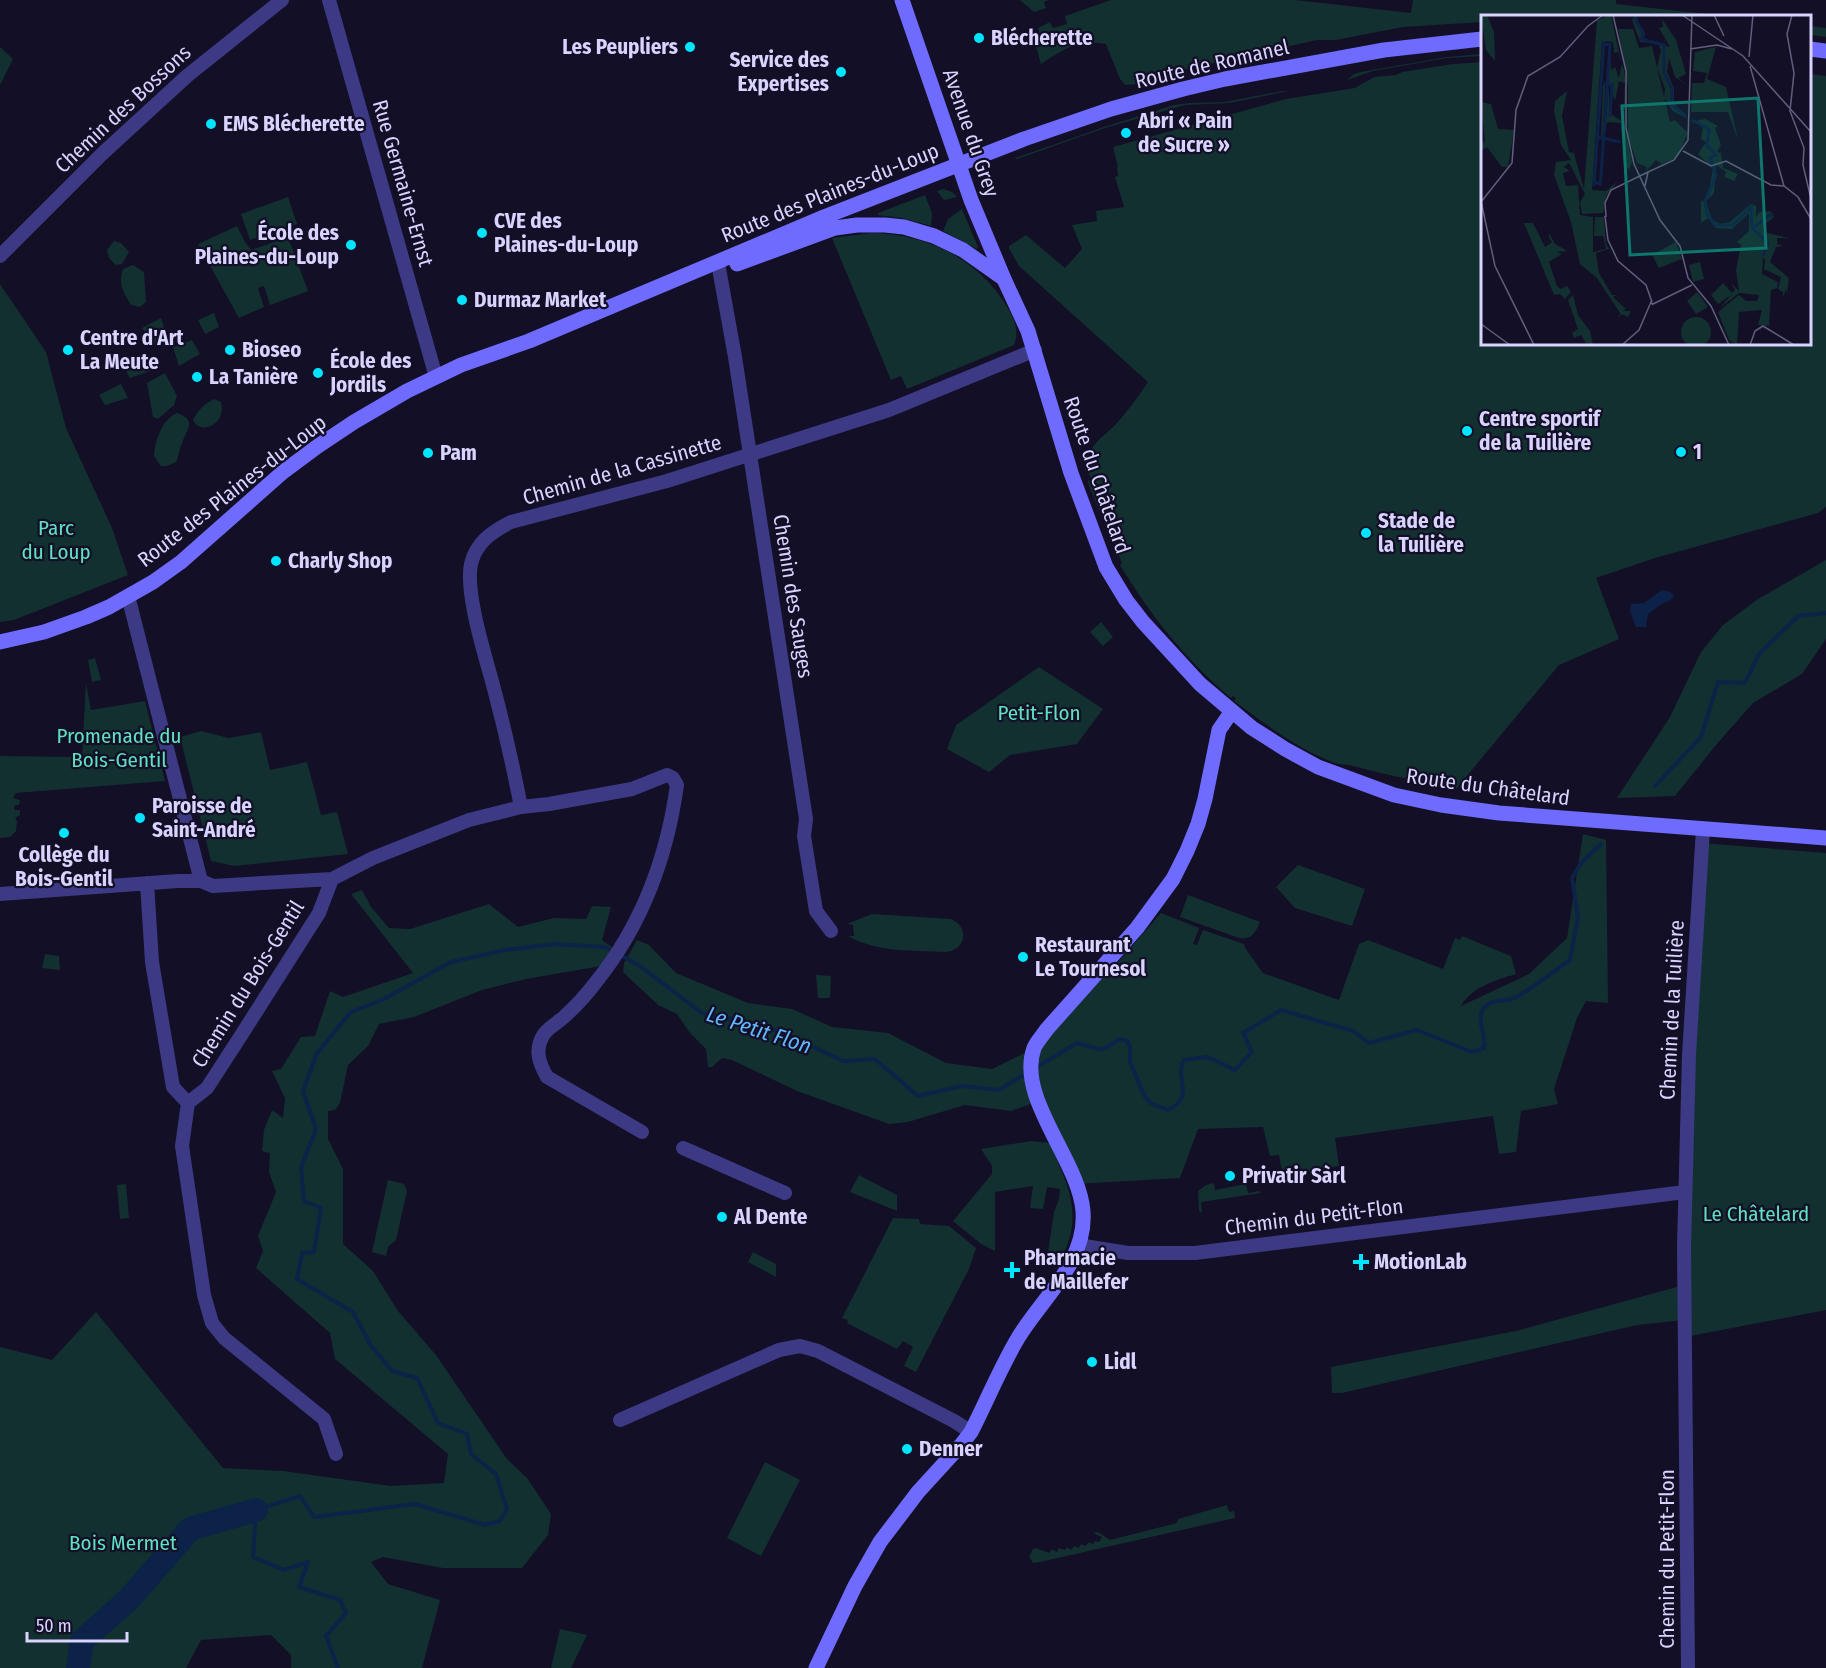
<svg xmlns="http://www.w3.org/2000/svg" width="1826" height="1668" font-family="'Fira Sans Condensed',sans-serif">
	<rect width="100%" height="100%" fill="#130f26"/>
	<path fill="#12302f" d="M1020,0H1049L1044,2L1046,8L1034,12Z
		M1111,0H1295L1411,13L1413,0H1616V4L1725,16H1482V22L1403,27L1336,40H1317L1174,72L1137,84L1125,85L1120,79L1106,44C1077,39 1064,49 1041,64L1036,47L1043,44L1038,28L1050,22L1053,28L1067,24L1065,16Z
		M1810,26L1826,28V37L1810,35Z
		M0,47L13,59L0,85Z
		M1482,54V56L1447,58L1373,71L1347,80L1354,74L1361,72L1447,57Z
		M1482,62V344H1810V74L1826,76V507L1818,513L1655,558L1596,578L1619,639L1559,665L1456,789C1421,782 1387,775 1353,766C1347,764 1341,765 1335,763C1299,750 1265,724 1234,701L1236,698L1233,696L1231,698C1186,660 1150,615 1120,565L1122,563L1089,486L1088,481L1091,479L1085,463C1093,441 1100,440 1115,425C1127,412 1138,397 1148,382L1019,266L1009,248V246L1026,235L1065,268L1082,249L1072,225L1097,221L1096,211L1124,207L1115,177L1118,176L1117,167H1118L1113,147L1286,99L1355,88L1374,77L1396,75L1402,72L1453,64Z
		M1283,91H1289L1229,103L1185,105L1105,128L1017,159L1015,158L1104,127L1174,105L1190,103L1224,102Z
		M943,189L952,192L957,197L944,200L937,191Z
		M925,195L932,213L931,226L902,218L878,215V213Z
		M288,197L297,224L250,240L241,214Z
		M962,209L978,247L977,249L943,231L948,219Z
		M237,226L245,242L251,250L288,237L308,291L270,305L264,286L258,288L264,307L239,318L198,244Z
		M872,233C926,234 977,258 1006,305C1014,318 1020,330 1014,345L907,389L901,376L891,380L832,238Z
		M114,241L121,243L129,252L122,264L116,265L109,258L107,250Z
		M133,265L144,272L146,302L140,307L131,305C123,292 118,284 123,269Z
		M0,284L46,352L66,428L112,528L128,575L14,620L0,622Z
		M214,313L219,327L205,334L198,320Z
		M161,318L168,340L156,347L142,328Z
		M192,340L200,354L179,366L173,347Z
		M144,356L150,371L130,378L123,366Z
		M165,373L177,396L174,405L158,419L153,417L147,383Z
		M121,384L128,398L105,405L99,395Z
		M214,399L221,402C227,423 202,437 193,420C198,410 204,404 214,399Z
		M177,413C198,420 186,430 182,443C179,450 179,456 176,462L167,466H161L154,456C155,441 162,419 177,413Z
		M1826,560V639L1802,674L1753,703L1716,745L1675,796L1617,798L1670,717L1701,652L1723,625L1758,599Z
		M1101,622L1113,637L1103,646L1090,632Z
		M95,658L101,680L92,682L88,660Z
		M1039,667L1103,709L1077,744L1010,755L989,772L947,749L956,725Z
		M86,683L91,710L145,701L165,781L16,793L13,798L20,800L19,805H15L14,808L15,810H20V815L15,818L17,821L16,831L10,837L0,838V756L82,757Z
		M201,731L229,738L261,732L270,770L307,762L321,815L337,812L348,854L234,866L211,861L180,737Z
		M1583,834L1606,840L1608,1003L1586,1001L1577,1018L1554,1089L1558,1104L1521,1111L1516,1152L1499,1154L1493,1116L1335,1138L1339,1166L1288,1173L1289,1183L1284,1184L1279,1155L1270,1156L1263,1127L1198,1129L1180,1178L1076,1184L1039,1101L1011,1111L965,1105L908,1122L889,1124L797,1091L732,1060L722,1058L712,1067H708L706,1049L690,1033L677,1014L658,1005L623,972L624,963L637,940L649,945L676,973L748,1003L792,1009L832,1027L888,1033L946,1063L992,1069L1035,1048L1098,973L1107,975L1161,913L1199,928L1193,944L1197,945L1203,930L1244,944L1245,948L1263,973L1339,1000L1359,944L1368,940L1443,969L1455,938L1460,940L1462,936L1511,956L1516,974C1496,980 1472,987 1461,1006L1529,974L1567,938Z
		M1702,843L1826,853V1310L1685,1337V1320L1637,1325L1342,1393H1332L1331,1367L1516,1331L1684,1285Z
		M1298,865L1365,889L1352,926L1295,908L1276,887Z
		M362,890L371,907L389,928L410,929L489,904L518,927L554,918L586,919L592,906L611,907L602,940L613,948L601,966L526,979L482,990L414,1017L379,1024L368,1046L348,1065L340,1103L335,1110L328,1111V1139L343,1169V1244L373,1271L398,1311L436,1355L507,1459L527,1478L551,1514L548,1535L522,1568H443L383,1557L371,1562L388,1584L440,1600L422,1668H291V1655L271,1635L201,1640L186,1668H0V1347L52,1360L96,1312L223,1468L283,1471L391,1486L444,1483L448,1454L335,1359L330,1333L256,1268L263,1251L258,1236L276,1192L269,1172L270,1153L262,1151L264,1130L272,1110L283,1118L285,1098L272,1071L281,1069L301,1037L315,1036L330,991L343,997L413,973L351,894Z
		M1188,895L1260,922C1255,933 1252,940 1239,938L1180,917Z
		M872,914L951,919C970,927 966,950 946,952C914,950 877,953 848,936H854L853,925L847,924Z
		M45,954L59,956L60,970L42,968Z
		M816,975L831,976L830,998H818Z
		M1031,1141L1050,1143C1068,1187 1085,1215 1060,1261L1047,1259L1054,1212L1059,1199L1060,1189L1047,1187L1043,1209L1030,1208L1033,1186L995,1192V1251L981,1244L953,1221L992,1174V1166L981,1149Z
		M859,1175L897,1195V1211L850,1192Z
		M388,1180L404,1184L407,1191L396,1240L388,1247L386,1256L372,1252Z
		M1214,1183L1215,1190L1246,1184L1248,1193L1259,1191L1261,1193L1201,1202L1202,1213L1199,1211L1198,1191L1206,1185Z
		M126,1184L129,1218L120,1219L117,1185Z
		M893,1218L919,1219L920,1224L949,1226L976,1248L969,1269L916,1372L904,1366L913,1347L903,1341L897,1349L847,1323L848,1320L842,1318Z
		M753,1252L776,1264V1277L748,1262Z
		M765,1462L800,1480L761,1556L727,1538Z
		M1227,1505L1229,1512L1234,1511L1235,1518L1040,1562L1033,1563L1029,1557L1033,1549L1036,1548L1049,1553L1052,1549L1057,1552L1059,1548L1065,1550L1067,1547L1071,1550L1074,1546L1079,1548L1081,1544L1086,1546L1089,1542L1093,1544L1095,1541L1099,1542L1102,1537L1093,1533L1098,1532L1110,1540L1177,1523L1178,1519Z
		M560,1629L587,1635L571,1668H551Z"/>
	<path fill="#0c2248" d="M1662,590L1670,592L1674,596L1672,599L1660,605L1648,614L1646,627H1636L1630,611L1631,604L1644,603Z"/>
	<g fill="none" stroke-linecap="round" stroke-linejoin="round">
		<path stroke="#0c2248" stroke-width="4" d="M1655,786L1701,737L1718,682L1745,683L1759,654L1798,616L1826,613
			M1035,1068L1077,1043L1102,1050L1120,1039L1127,1041L1130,1047V1062L1144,1095L1150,1103L1168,1110C1197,1096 1173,1079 1184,1060L1208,1057L1235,1070L1252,1052L1243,1033L1281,1010L1353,1031L1369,1043L1417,1030L1472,1052L1484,1048C1487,1036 1477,1023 1482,1011C1488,999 1500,1002 1511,999C1522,997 1558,968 1570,960L1578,917L1572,878L1581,863L1601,844
			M338,1668L326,1636L346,1613L340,1600L299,1587L308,1562L284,1570L253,1557L256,1510L300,1496L314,1517L415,1504L485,1525L500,1521L507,1509L496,1474L471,1454L467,1434L438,1423L417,1378L392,1371L370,1344L353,1312L297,1279L302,1253L314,1252L321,1208L304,1201L301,1167L316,1129L303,1091L317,1053L351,1012L384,999L451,962L505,950L554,944L605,947L637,964L702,1013L751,1023L784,1033L843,1061L875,1059L918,1096L962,1086L999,1090L1028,1072"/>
		<path stroke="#0c2248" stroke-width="24" d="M78,1668L82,1641L129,1599L190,1529L256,1510"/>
		<path stroke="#3d3a85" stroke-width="14" d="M329,0L436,377
			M0,256L103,153L187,76L282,0
			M718,263L735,357L806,819L804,836L816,911L831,931
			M128,596L201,881
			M521,807C513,766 504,726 493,685C485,655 465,593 471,564C476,542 493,531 511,522L667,481L889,410L1035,350
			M332,879L319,913L242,1034L207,1088L188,1103L182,1146L204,1295L212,1323L224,1338L324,1419L336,1454
			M147,883L152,962L173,1087L188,1103
			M0,894L178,881H201L213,886L332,879L373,858L469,820L521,807L549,804L632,789L667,775L673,778L677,785C667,857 642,925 596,982C587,994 576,1006 565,1016C559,1022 549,1027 544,1034C534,1049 539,1063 547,1077L642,1132
			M683,1148L785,1193
			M1078,1245L1128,1253H1195L1685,1192
			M620,1420L779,1350L800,1346L818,1351L954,1421L971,1432
			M1688,1668L1684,1247L1689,1055L1703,829"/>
		<path stroke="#6f6bff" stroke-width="15" d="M902,0L971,200L1004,279L1028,331L1071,473L1106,567L1126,600L1143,622L1200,684L1252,728L1285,749L1318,767L1394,795L1441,805L1499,813L1826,838
			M1810,49L1826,51
			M737,264L835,228L857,225H885L904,227L934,236L963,250L1004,279
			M0,642L44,632L86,617L109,607L153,582L181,562L283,472L318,446L354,422L407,391L461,365L529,341L824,217L1024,139L1111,109L1183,89L1225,79L1384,50L1482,39
			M816,1668L855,1586L880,1542L918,1492L961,1445L971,1432C987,1401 1000,1368 1018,1338C1042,1298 1087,1262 1083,1211C1079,1160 1016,1098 1034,1048C1037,1041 1043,1035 1047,1029L1137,928L1173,879L1187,851L1198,824L1205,799L1219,730L1232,711"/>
	</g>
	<g fill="#00e5ff" stroke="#130f26" stroke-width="2">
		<circle cx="979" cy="38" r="6"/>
		<circle cx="690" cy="47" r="6"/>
		<circle cx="841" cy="72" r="6"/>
		<circle cx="211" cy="124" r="6"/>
		<circle cx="1126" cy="133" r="6"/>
		<circle cx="482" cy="233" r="6"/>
		<circle cx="351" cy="245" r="6"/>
		<circle cx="462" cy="300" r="6"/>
		<circle cx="68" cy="350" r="6"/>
		<circle cx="230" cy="350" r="6"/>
		<circle cx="318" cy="373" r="6"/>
		<circle cx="197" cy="377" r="6"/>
		<circle cx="1467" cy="431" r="6"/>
		<circle cx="1681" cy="452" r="6"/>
		<circle cx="428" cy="453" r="6"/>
		<circle cx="1366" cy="533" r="6"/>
		<circle cx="276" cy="561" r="6"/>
		<circle cx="140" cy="818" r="6"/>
		<circle cx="64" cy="833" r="6"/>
		<circle cx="1023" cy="957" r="6"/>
		<circle cx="1230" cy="1176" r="6"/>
		<circle cx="722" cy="1217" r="6"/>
		<path d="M1358 1253h6v6h6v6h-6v6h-6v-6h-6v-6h6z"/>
		<path d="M1009 1261h6v6h6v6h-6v6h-6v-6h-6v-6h6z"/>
		<circle cx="1092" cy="1362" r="6"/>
		<circle cx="907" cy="1449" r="6"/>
	</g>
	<g text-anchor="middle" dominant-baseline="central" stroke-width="4.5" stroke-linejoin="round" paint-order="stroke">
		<g font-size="21" font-weight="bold" fill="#d9d4ff" stroke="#130f26" text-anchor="start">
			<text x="991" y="38">Blécherette</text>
			<text x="678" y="47" text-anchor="end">Les Peupliers</text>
			<text x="829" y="60" text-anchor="end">Service des<tspan x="829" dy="24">Expertises</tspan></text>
			<text x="1138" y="121">Abri « Pain<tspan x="1138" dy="24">de Sucre »</tspan></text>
			<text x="223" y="124">EMS Blécherette</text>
			<text x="494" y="221">CVE des<tspan x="494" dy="24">Plaines-du-Loup</tspan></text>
			<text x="339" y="233" text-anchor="end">École des<tspan x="339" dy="24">Plaines-du-Loup</tspan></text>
			<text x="474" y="300">Durmaz Market</text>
			<text x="80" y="338">Centre d'Art<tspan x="80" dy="24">La Meute</tspan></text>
			<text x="242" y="350">Bioseo</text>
			<text x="330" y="361">École des<tspan x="330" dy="24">Jordils</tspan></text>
			<text x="209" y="377">La Tanière</text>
			<text x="1479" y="419">Centre sportif<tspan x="1479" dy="24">de la Tuilière</tspan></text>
			<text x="1693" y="452">1</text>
			<text x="440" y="453">Pam</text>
			<text x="1378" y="521">Stade de<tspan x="1378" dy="24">la Tuilière</tspan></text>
			<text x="288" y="561">Charly Shop</text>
			<text x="152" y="806">Paroisse de<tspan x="152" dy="24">Saint-André</tspan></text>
			<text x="64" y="855" text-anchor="middle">Collège du<tspan x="64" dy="24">Bois-Gentil</tspan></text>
			<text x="1035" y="945">Restaurant<tspan x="1035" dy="24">Le Tournesol</tspan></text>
			<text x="1242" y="1176">Privatir Sàrl</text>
			<text x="734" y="1217">Al Dente</text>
			<text x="1024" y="1258">Pharmacie<tspan x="1024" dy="24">de Maillefer</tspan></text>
			<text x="1374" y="1262">MotionLab</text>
			<text x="1104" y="1362">Lidl</text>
			<text x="919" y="1449">Denner</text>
		</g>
		<g font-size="21" fill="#d9d4ff" stroke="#130f26">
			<text transform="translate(1212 64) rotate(-13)">Route de Romanel</text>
			<text transform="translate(123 109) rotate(-43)">Chemin des Bossons</text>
			<text transform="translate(971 133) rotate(71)">Avenue du Grey</text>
			<text transform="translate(403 183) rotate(74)">Rue Germaine-Ernst</text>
			<text transform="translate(830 193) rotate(-22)">Route des Plaines-du-Loup</text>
			<text transform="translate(622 470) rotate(-16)">Chemin de la Cassinette</text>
			<text transform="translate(1097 475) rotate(71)">Route du Châtelard</text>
			<text transform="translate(232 491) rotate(-38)">Route des Plaines-du-Loup</text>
			<text transform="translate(793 596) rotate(81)">Chemin des Sauges</text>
			<text transform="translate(1488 787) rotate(8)">Route du Châtelard</text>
			<text transform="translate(248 984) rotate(-58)">Chemin du Bois-Gentil</text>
			<text transform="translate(1672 1010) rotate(-87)">Chemin de la Tuilière</text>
			<text transform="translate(1314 1217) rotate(-7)">Chemin du Petit-Flon</text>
			<text transform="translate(1667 1559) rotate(-90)">Chemin du Petit-Flon</text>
		</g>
		<g font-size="21" fill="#5fe0c0" stroke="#130f26">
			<text x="56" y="528">Parc<tspan x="56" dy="24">du Loup</tspan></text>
			<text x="1039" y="713">Petit-Flon</text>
			<text x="119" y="736">Promenade du<tspan x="119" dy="24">Bois-Gentil</tspan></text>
			<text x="1756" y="1214">Le Châtelard</text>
			<text x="123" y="1543">Bois Mermet</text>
		</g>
		<g font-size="22" font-style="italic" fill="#62b6ff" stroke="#130f26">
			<text transform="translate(759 1030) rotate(18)">Le Petit Flon</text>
		</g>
	</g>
	<g transform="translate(1481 15)">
		<rect width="330" height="330" fill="#130f26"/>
		<path d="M0,0H6L13,17L14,46L5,35ZM130,0L140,47L137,37L133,38L132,27L121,26L111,175L125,176L137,166L125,182L122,198L101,199L99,187L104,179L88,148L83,152L89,156L82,158L85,171L97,170L99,200L112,202V237L125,234L122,221H113L114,202H123L125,229L139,250L128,234L115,238L118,258L131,280H136L132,282L145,294L141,296H150L147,302L140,299L137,304L139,298L116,263L99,249L90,207L73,160L75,147L90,145L80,130L73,96L74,86L86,76L81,101L88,137L93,138L103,174L116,5ZM155,0L162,23L189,32L178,13L182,12L181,4L195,25L205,59L197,63L207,71L194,62L188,43L186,57L193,73V88L207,104L192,96L183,83L184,74L176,52L180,35L177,29L159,27L151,5ZM137,14H152L158,33L171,31L189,107L194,105L207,118L196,142L181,149L175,145L165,156L166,152L156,148L147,121V72ZM235,32L226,64L245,72L257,125L247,97H210L211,68H223L226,58L212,56L214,37ZM129,34L130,55L134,52L138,63L141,49L143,55L145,72L143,108L151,147L148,155L142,146L140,108L126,107L123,123L128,69V98L142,107L144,68L138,66L134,86L127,64ZM124,69L122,123L120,125L122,70ZM0,87L10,89L17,114L33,115L27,152H21L6,132L0,136V124L4,128ZM224,104L237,111L234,113L240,130L236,137L240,138L241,147L247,149L242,148V153L257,159L253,166L244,162L243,165L245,157L235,150L233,178L226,185L232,154L217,139L225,127L220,124L222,111L210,107ZM220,186L225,187L231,205L239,209L249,207L270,189L275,191V203L278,197L289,196L293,202L282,211V217L308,223H296V229L302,231L295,232L289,247L308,263L306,279L305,274L302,282V277L297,274L300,262L283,254L284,246L282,242L281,259L297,267L296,273L290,275L288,311L277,310L281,295L258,297L256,330L248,325L237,297L258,280L265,286H276L278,280L258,278L239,293L250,280L237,289L230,280L242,268L251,278L254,275L250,268L258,276L255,255L260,230L256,227L268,216V198L251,214L235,213L227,203L220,208ZM43,208H52L64,232L71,227L68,223V218L74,229L83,234L86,236L76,237L81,239L68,247L76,271L80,274L86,271L90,277L84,284L79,279L73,280ZM195,227L201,244L178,253L171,240ZM219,247L223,264L212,267L208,250ZM216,277L227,292L215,299L206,286ZM92,280L97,300L109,316L112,330L105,328L100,320L93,323L91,318L97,314L87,285ZM200 317a15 15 0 1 1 30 0a15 15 0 1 1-30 0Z" fill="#12302f"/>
		<path fill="none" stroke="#0c2248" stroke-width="3" d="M153,2L163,19L160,24L183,30V58L191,74V90L205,101M123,68L131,70L129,102M211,105L228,114L226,131L235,140L229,143L235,160L224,187L226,199L234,210H252L270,192L271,213M116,122L139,127M113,167L119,169L120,161L129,29L122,30M113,171L123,26M271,213L287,228L282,241M272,213L292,198"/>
		<path fill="none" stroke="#625e7d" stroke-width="1.5" d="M132,0L145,56V113L153,149L179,205L199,231L207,263L230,291L248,330M201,0L262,41L330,117M233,0L243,21M311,0L306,19L313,58L309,96L323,133L322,150L330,184M209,34L236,30L251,34M268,42L272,0M269,51L303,171M202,136L230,151L245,146L290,170L303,171L317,182L330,204M164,171L167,157L193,145L207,125L211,0M0,186L14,251L53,330M0,187L31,148L35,95L47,61L79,42L107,11L122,0M124,201L127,225L137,246L165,270L171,287M125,202L124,188L130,175L167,157M330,263V298M172,289L211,270M0,309L29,330M141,330L158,315L170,287L172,290M269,330L274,316L282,311L313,330"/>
		<path fill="#0f766e" fill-opacity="0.15" stroke="#0f766e" stroke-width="3" d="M277,83L285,233L149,240L141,91Z"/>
		<rect width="330" height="330" fill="none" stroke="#d9d4ff" stroke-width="3"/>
	</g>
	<path d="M27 1632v9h100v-9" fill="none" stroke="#d9d4ff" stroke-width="3"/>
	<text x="36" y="1632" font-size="18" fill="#d9d4ff" stroke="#130f26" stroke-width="4.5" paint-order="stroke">50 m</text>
</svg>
